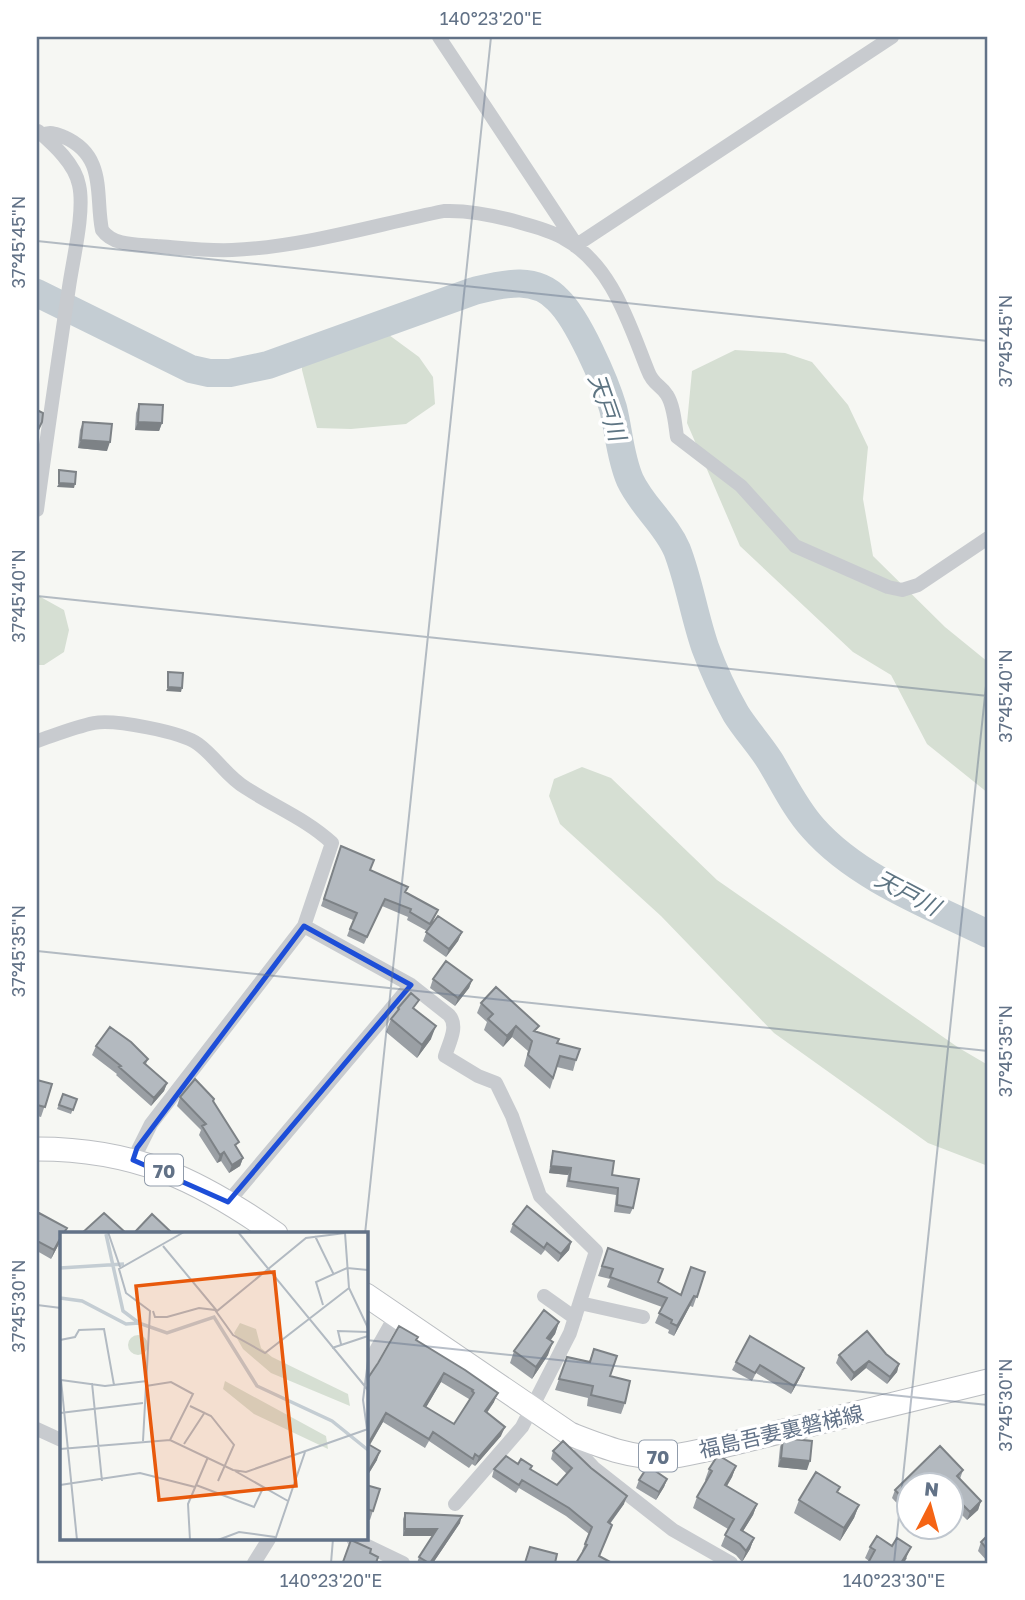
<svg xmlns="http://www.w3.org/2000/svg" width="1025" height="1600" font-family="'Golos Text','Noto Sans JP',sans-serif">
	<rect width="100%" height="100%" fill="#f6f7f3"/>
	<path fill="#d6dfd3" d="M358,330L389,335L419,357L433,377L435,404L406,424L351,429L317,428L302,370V351L322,334Z
		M735,350L785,353L812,362L848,405L868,447L863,499L873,556L945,627L988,662V793L927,744L891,675L853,652L740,546L687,423L692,371Z
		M37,595L64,610L69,630L64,652L44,665H37Z
		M582,767L611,778L717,880L959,1048L988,1065V1166L928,1143L774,1033L661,916L560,824L549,796L554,779Z"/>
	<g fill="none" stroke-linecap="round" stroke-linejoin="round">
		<path stroke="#c4cdd3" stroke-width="28" d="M37,293L191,369L209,373H230L268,365L474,291C503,284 535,275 558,300C578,319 605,381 613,408C619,432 620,457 630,480C642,506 666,524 677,550C689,581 694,615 705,647C713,669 724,693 736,714C746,730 760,745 770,761C784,784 795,808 813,828C857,878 929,905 988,934"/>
		<defs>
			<path id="primary" d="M37,1149C135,1149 198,1179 276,1234
				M366,1295L570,1434C601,1446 632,1459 666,1457C680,1456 695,1452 710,1449L988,1381"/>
		</defs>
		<use href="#primary" stroke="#bbbec2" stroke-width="25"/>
		<path stroke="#c8cbcf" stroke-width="14" d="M439,37L574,241L575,246L892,37
			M43,135C50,131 56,134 64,137C107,156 95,195 102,230C114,247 139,244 157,246C182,248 207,251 232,250C304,247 374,225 444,211C469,210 493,215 518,222C533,226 549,230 563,238C612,264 629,324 648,371C653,385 661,385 667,395C674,406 675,424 677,437L741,486L795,546L888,587L902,590L918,585L988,538
			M37,510C47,435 58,361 69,287C73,259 85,211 79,185C75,164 54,145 38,131
			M37,741C55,735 75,727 94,723C114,719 182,732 198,744C216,757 227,777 246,788C275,807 306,819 332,843L304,926L151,1124L133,1160
			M304,926L411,985L449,1015C459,1026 449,1043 445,1056L478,1076L496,1083L512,1116L540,1196L596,1251L570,1333L522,1427L455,1504
			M228,1202L411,985
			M544,1296L575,1318
			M580,1303L643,1317
			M366,1368L396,1315
			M37,1429L61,1440
			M582,1439L581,1454L594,1468L673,1530L731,1563
			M353,1539L403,1563
			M254,1563L269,1539"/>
		<use href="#primary" stroke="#fff" stroke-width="23"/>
	</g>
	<path fill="#9a9fa4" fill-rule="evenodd" d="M139,404L162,423L159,431L135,430L136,413Z
		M83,422L107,451L78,448L80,430Z
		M341,846L370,870L405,892L438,910L430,927L462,932L458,941L446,957L423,941L427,931L407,920L408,917L382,906L364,944L347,936L353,920L321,906Z
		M433,979L472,980L469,988L455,1006L430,988Z
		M481,1003L557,1043L576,1060L573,1071L557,1067L550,1089L524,1066L528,1051L512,1037L503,1047L484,1030L487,1022L477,1013Z
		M398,1008L416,1010L431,1039L417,1058L386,1032L391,1019L396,1013Z
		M96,1046L148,1059L146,1064L167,1083L164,1091L151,1106L116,1075L117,1074L92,1055Z
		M37,1080L52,1084L41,1117L37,1116Z
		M63,1094L77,1099L71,1114L57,1109Z
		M180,1097L214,1099L213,1102L237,1149L243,1158L240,1166L229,1173L221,1161L217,1163L199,1135L201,1130L177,1106Z
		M553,1151L612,1175L633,1208L630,1214L614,1212L616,1195L566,1187L568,1175L549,1173L551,1158Z
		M37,1216L67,1228L64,1234H61V1240L51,1259L37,1251Z
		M513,1224L571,1242L569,1250L558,1262L545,1250L541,1255L510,1232Z
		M608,1248L658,1282L681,1295L705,1272L693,1307L690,1306L674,1336L668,1333L669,1330L655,1323L662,1307L607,1287L610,1279L598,1276Z
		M559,1322L555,1334L550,1341L548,1355L532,1379L510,1363L514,1351Z
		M418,1337L416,1340L494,1402L487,1413L501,1436L475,1466L472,1464L469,1468L429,1441L425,1448L383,1422L370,1445L377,1460L366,1478V1381ZM441,1382L469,1399V1401L454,1424L426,1407Z
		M594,1349L625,1403L621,1414L587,1406L588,1398L555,1390L567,1357L589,1362Z
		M886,1354L899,1364L897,1372L887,1384L866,1368L851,1381L836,1363L839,1355Z
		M736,1362L804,1368L801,1376L791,1394L756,1373L752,1381L732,1370Z
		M783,1438L807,1470L778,1467L780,1447Z
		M940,1446L963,1470L960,1479L981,1501L978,1510L967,1520L951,1504V1485H909V1512L907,1514L892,1498L895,1490Z
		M553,1451L624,1504L610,1524L612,1525L599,1556L582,1551L589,1534L566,1516L519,1488L516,1493L492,1477L494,1469L518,1464L530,1470L557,1485L567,1474L551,1459Z
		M736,1466L732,1477L727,1486L757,1504L753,1515L743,1531L754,1538L750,1549L742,1562L736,1555L721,1546L728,1529L693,1508L697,1497L706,1481L705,1480L709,1469Z
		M667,1479L664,1487L656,1500L636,1488L639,1480Z
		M366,1485L380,1489L370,1520L366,1519Z
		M838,1493L859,1505L854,1518L840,1541L794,1513L799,1500Z
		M405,1513L460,1523L433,1563H417L419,1557L433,1536H403V1519Z
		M988,1535V1562L978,1551L981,1542Z
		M892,1546L907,1558L904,1563H868L869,1561L865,1558L870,1547Z"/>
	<path fill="#7d8286" d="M138,422L162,423L159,431L135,430Z
		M81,440L110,442L107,451L78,448Z
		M59,483L75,484L74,488L57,487Z
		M168,687L182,688L181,692L166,691Z
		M462,932L458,941L446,957L449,949Z
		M472,980L469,988L455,1006L458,998Z
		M436,1026L431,1039L417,1058L422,1045Z
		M516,1026L512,1037L503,1047L507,1036Z
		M167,1083L164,1091L151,1106L154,1098Z
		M224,1152L221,1161L217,1163L220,1155Z
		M243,1158L240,1166L229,1173L232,1165Z
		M551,1166L571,1168L568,1175L549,1173Z
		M61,1237V1240L51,1259L54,1250Z
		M571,1242L569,1250L558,1262L561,1254Z
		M694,1296L690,1306L674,1336L677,1326Z
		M559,1322L555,1334L542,1351L547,1338Z
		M553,1342L548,1355L532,1379L536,1367Z
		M869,1361L866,1368L851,1381L854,1373Z
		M899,1364L897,1372L887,1384L890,1377Z
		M804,1368L801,1376L791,1394L794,1386Z
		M444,1373L441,1382L421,1416L424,1406Z
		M498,1393L494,1402L481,1421L485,1411Z
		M386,1413L383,1422L366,1451L368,1444Z
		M505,1427L501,1436L475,1466L479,1457Z
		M380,1451L377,1460L366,1478V1475Z
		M781,1458L810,1461L807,1470L778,1467Z
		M736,1466L732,1477L721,1496L725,1485Z
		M667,1479L664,1487L656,1500L659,1492Z
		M627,1496L624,1504L605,1530L608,1522Z
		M981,1501L978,1510L967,1520L970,1512Z
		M757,1504L753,1515L737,1541L741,1530Z
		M859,1505L854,1518L840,1541L844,1528Z
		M462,1516L460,1523L433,1563H430Z
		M405,1529H437L435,1536H403Z
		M754,1538L750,1549L742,1562L746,1551Z
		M911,1547L904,1563H901Z"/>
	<path fill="#b3b9bf" stroke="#7d8286" stroke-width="2" fill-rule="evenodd" d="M139,404L163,405L162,423L138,422Z
		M37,410L43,413L42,422L37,432Z
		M83,422L112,424L110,442L81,440Z
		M59,470L76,472L75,484L59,483Z
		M168,672L183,673L182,688L168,687Z
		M341,846L374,860L370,870L408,887L405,892L438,910L430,924L410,912L411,909L385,899L367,937L350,929L357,913L324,899Z
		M438,916L462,932L449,949L426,932Z
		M446,961L472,980L458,998L433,979Z
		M496,987L539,1026L534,1031L559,1039L557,1043L580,1049L576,1060L560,1056L553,1078L528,1055L532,1041L516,1026L507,1036L488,1019L493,1014L481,1003Z
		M411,993L419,1000L413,1008L436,1026L422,1045L391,1019L399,1009L398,1008Z
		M110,1027L131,1042L148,1059L144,1063L167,1083L154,1098L119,1067L121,1066L96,1046Z
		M195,1079L214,1099L213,1101L239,1142L235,1145L243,1158L232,1165L224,1152L220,1155L202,1126L206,1124L180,1097Z
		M37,1080L52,1084L45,1107L37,1105Z
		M63,1094L77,1099L73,1110L59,1105Z
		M553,1151L614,1161L612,1175L639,1179L633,1208L617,1205L618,1188L569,1181L571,1168L551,1166Z
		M527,1206L571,1242L561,1254L547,1243L544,1248L513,1224Z
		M39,1213L67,1228L63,1234H61V1237L54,1250L37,1241V1216Z
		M104,1213L127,1234H81Z
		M152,1214L171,1232L169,1234H133Z
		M608,1248L663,1269L658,1282L681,1295L691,1267L705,1272L697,1297L694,1296L677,1326L671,1323L672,1320L659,1313L667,1298L610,1277L613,1269L602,1266Z
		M544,1310L559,1322L547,1338L553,1342L536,1367L514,1351Z
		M399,1326L418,1337L416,1340L465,1370L498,1393L485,1411L505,1427L479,1457L475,1454L473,1459L433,1432L429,1439L386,1413L368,1444L380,1451L366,1475V1381L378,1363ZM444,1373L473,1390L472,1391L474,1393L454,1424L424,1406Z
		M867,1331L886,1354L899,1364L890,1377L869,1361L854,1373L839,1355Z
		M750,1336L804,1368L794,1386L760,1365L755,1373L736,1362Z
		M594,1349L617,1356L610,1376L630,1381L625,1403L591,1395L593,1386L559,1379L567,1357L590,1362Z
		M783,1438L812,1441L810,1461L781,1458Z
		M563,1441L591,1468L627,1496L608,1522L612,1525L599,1556L612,1563H576L587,1545L585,1544L592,1527L569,1508L522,1480L519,1485L494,1469L506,1456L518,1464L521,1459L532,1466L530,1469L557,1485L572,1468L553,1451Z
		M940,1446L963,1470L957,1476L981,1501L970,1512L951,1493V1485H937L935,1482L932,1485H909V1505L895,1490Z
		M718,1455L736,1466L725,1485L757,1504L741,1530L754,1538L746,1551L740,1544L725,1535L734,1519L697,1497L712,1471L709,1469Z
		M648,1466L667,1479L659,1492L639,1480Z
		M816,1472L840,1487L837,1492L859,1505L844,1528L799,1500Z
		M366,1485L380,1489L373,1511L366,1509Z
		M405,1513L462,1516L430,1563H429L419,1557L437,1529H405Z
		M988,1535V1550L981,1542Z
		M877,1536L892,1546L897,1538L911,1547L901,1563H868L875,1550L870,1547Z
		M351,1540L371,1549L370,1553L378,1557L376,1563H347L343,1562Z
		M530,1547L557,1554L555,1563H525Z"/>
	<path fill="none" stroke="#1d4ed8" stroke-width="5" stroke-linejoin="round" d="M304,926L411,985L228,1202L133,1160L137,1148Z"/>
	<path fill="none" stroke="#627287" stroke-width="2" stroke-opacity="0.45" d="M37,241L988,341M37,596L988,696M37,951L988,1051M365,1234L491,37M37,1305L61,1308M366,1340L988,1405M331,1563L333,1539M894,1563L988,667"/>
	<g text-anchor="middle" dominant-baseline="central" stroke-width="7" stroke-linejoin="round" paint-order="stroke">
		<g fill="#fff" stroke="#919cab" stroke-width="2">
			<rect x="145" y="1154.5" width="38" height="31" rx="5"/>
			<rect x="639" y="1440.5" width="38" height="31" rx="5"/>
		</g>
		<g font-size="19" font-weight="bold" fill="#627287">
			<text x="164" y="1170">70</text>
			<text x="658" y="1456">70</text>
		</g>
		<g font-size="21" fill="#627287" stroke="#fff">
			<text transform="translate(781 1431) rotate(-13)">福島吾妻裏磐梯線</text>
		</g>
		<g font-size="23" font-style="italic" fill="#5e7583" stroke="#fff">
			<text transform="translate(608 407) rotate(71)">天戸川</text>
			<text transform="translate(908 892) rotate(28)">天戸川</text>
		</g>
	</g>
	<g transform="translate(60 1232)">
		<rect width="308" height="308" fill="#f6f7f3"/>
		<path d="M180,91L196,97L201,116L212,125L288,162L290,174L211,141L183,117L174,101ZM68 113a10 10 0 1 1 20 0a10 10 0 1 1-20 0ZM165,149L266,204L268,217L194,182L163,157Z" fill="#d6dfd3"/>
		<path fill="none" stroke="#c4cdd3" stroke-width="3.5" d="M46,2L63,79L79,91M0,36L64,32M0,66L22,69L66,92L79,91L107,101L154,85L197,154L272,189L308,218"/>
		<path fill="none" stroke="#b2bac2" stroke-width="2" d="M48,0L60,35M178,0L308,158M285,1L289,56L308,96M255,4L274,43M103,14L157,79L246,6L285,1M263,73L256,50L287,36L308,38M93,79L95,85H107L139,76L155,78L173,103L205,121L289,56M0,108L15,105L19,98L44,97L54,153M281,112L278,99L308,100M272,116L308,104M1,148L17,308M1,148L45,154L87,149M32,151L42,249M86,154L111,150L133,162L110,208M130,174L151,184L174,213L158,249M0,181L83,171M307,197L303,168L308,129M83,209L90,79L66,61L59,37L124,0M124,212L145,180M0,217L110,208L173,238L186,240L308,197M175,239L228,269M0,253L80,241L135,255M136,253L194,275L203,256M130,308L128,272L148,225M158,308L179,300L215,305M215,308L245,220"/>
		<path fill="#e8590c" fill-opacity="0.15" stroke="#e8590c" stroke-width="3.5" d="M214,40L236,254L99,268L76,54Z"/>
		<rect width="308" height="308" fill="none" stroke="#627287" stroke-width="3.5"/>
	</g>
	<rect width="1025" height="1600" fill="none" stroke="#ffffff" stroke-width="77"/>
	<g transform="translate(930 1506) rotate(6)"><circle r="33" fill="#ffffff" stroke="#c0c7cf" stroke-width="2"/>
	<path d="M0-5L12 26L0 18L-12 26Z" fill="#f56414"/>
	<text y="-10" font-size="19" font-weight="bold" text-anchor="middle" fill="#627287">N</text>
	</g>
	<rect x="38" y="38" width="948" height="1524" fill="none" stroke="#627287" stroke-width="2.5"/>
	<g font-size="18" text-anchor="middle" fill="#627287">
		<text x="491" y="25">140°23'20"E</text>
		<text transform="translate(19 242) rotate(-90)" y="6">37°45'45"N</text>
		<text transform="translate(1006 341) rotate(-90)" y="6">37°45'45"N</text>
		<text transform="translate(19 596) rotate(-90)" y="6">37°45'40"N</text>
		<text transform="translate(1006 696) rotate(-90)" y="6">37°45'40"N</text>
		<text transform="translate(19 951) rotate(-90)" y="6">37°45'35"N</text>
		<text transform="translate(1006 1051) rotate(-90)" y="6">37°45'35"N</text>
		<text transform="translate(19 1306) rotate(-90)" y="6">37°45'30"N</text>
		<text transform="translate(1006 1405) rotate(-90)" y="6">37°45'30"N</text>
		<text x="331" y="1587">140°23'20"E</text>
		<text x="894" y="1587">140°23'30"E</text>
	</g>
</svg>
